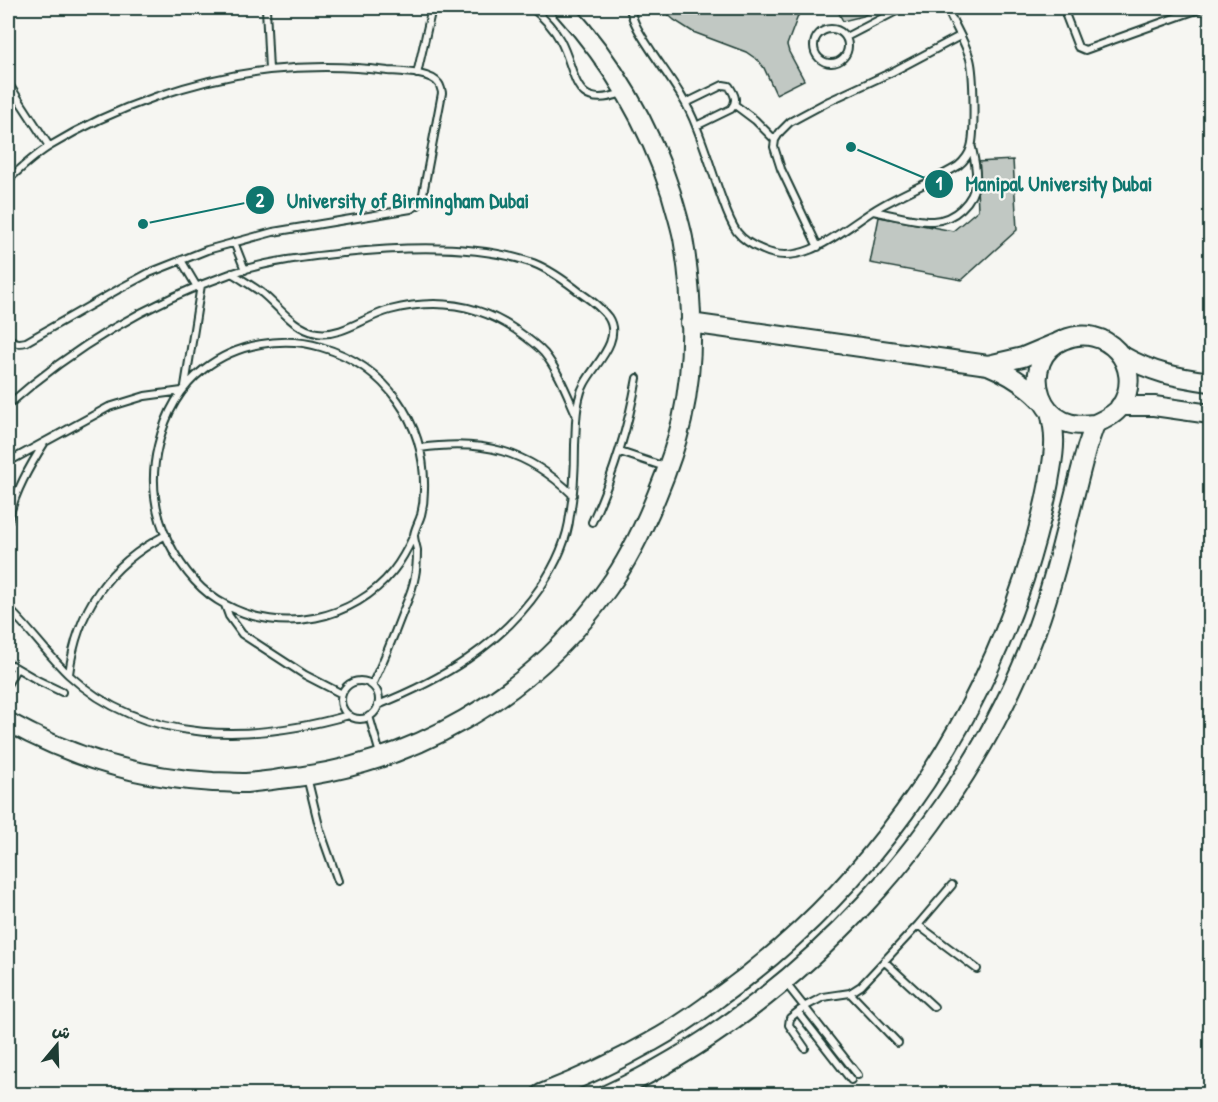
<svg xmlns="http://www.w3.org/2000/svg" width="1218" height="1102" font-family="'Patrick Hand','Playpen Sans Arabic',sans-serif">
	<rect width="100%" height="100%" fill="#f6f6f2"/>
	<filter id="ink" filterUnits="userSpaceOnUse"><feTurbulence type="fractalNoise" baseFrequency=".0167" numOctaves="2"/><feDisplacementMap in="SourceGraphic" scale="12" xChannelSelector="R" yChannelSelector="G"/><feConvolveMatrix kernelMatrix="1 2 1 2 8 2 1 2 1" color-interpolation-filters="sRGB"/></filter>
	<g filter="url(#ink)">
		<path fill="#c1c8c3" stroke="#1f3d34" stroke-width="1.5" d="M661,8H801L787,45L789,52L804,80L776,94L764,68L759,61L746,52L693,32L674,20Z
			M836,8H877L863,16L843,21Z
			M1013,160L1017,230L962,280L870,263L879,217L953,231L978,210L976,162Z"/>
		<g fill="none" stroke-linecap="round" stroke-linejoin="round">
			<defs>
				<path id="lane" d="M266,8L269,70
					M532,8C543,17 553,27 560,40C578,73 571,112 622,93
					M630,8C633,24 643,38 652,52C668,76 686,99 696,126C706,150 713,175 722,199C726,210 730,222 737,232C744,241 753,246 763,250C805,270 847,225 881,206C906,192 933,181 958,166C964,161 969,155 971,147C975,134 974,73 970,59C965,41 954,25 947,8
					M1073,8L1067,12L1066,16L1078,47L1085,50L1202,8
					M814 46a17 17 0 1 1 34 0a17 17 0 1 1-34 0Z
					M846,37L902,8
					M417,74L432,8
					M8,83L49,146
					M686,103L723,85L729,86C735,95 738,101 731,109L696,126
					M735,105L755,120L775,140
					M8,180C21,168 35,155 50,146C114,107 195,79 269,70C308,66 349,66 388,71C401,72 431,72 439,84C440,85 442,92 442,93L422,199L418,205L411,209L273,232L207,250L149,273L119,289L26,342C18,344 13,343 8,337
					M873,211C889,214 917,222 933,221C954,220 974,202 976,180C977,169 974,158 972,148
					M234,242L245,270
					M818,247L781,169L774,147L775,140L780,132L790,122L801,116L829,101L892,72L960,36
					M181,260L197,287
					M232,273C242,280 253,286 262,293C279,307 294,329 317,333C342,337 366,316 390,310C435,298 477,303 516,330C526,337 536,344 544,353C558,370 567,394 576,414
					M185,386L201,285
					M8,405C72,348 149,302 230,274C267,261 306,257 344,253C401,247 479,244 533,263C551,270 567,282 582,294C591,300 601,308 608,317C623,340 595,364 585,383C582,388 580,394 579,399C575,415 576,430 575,445C575,468 574,492 570,515C567,542 555,566 540,588C500,646 441,680 378,705
					M420,448C482,439 527,450 573,495
					M620,452L665,467
					M8,462L109,407L145,396L182,391
					M8,521C15,492 29,467 45,442
					M592,522C613,476 628,428 637,378
					M8,592L9,609
					M225,605L229,616L242,634L305,675L342,694
					M8,608C30,629 47,654 69,675C146,746 254,742 349,715
					M8,663L39,681L62,692
					M69,674C77,610 108,565 166,535
					M341 700a19 19 0 1 1 38 0a19 19 0 1 1-38 0Z
					M8,683L16,669
					M372,685C383,662 393,638 402,614C407,602 413,589 415,576C417,567 417,558 417,550C416,545 414,540 414,535C415,528 419,522 421,515C423,507 424,498 424,490C426,423 386,366 321,347C283,335 236,344 204,369C179,388 165,416 158,446C150,479 154,511 168,541C181,567 200,592 226,605C281,635 354,620 393,571C402,560 408,548 414,535
					M369,716L380,754
					M307,777L320,830L338,881
					M918,925L977,969
					M885,962L934,1007
					M784,981L858,1075
					M850,993L898,1043
					M798,1012L851,1080
					M805,1048L789,1025L790,1018L804,1007L823,997L850,993L861,986L918,925L952,885"/>
				<path id="secondary" d="M690,323L988,365C1010,374 1026,384 1042,401
					M1121,355C1153,373 1175,377 1210,382
					M988,365L1023,357L1054,344
					M1120,406H1154L1210,414
					M8,722C71,757 141,778 213,782C224,782 235,783 246,783C257,782 268,781 279,779C410,767 533,696 608,588C629,559 644,527 657,495C667,471 676,446 682,420C695,361 693,297 683,238C680,223 675,208 671,193C649,124 612,62 563,8
					M541,1094C579,1079 616,1062 651,1042C675,1029 698,1013 719,997C862,895 969,745 1024,579C1034,547 1043,515 1049,482C1051,468 1055,453 1054,438C1054,429 1052,420 1050,411
					M608,1094C797,1007 964,826 1036,631C1058,571 1070,508 1087,447L1095,424C1105,419 1115,415 1121,406C1146,366 1105,321 1063,340C1053,344 1045,352 1041,362C1032,384 1042,411 1063,421C1073,426 1084,425 1095,424"/>
			</defs>
			<use href="#lane" stroke="#1f3d34" stroke-width="10"/>
			<use href="#secondary" stroke="#1f3d34" stroke-width="22"/>
			<use href="#lane" stroke="#f6f6f2" stroke-width="6"/>
			<use href="#secondary" stroke="#f6f6f2" stroke-width="18"/>
		</g>
	</g>
	<path fill="none" stroke="#0f766e" stroke-width="2" d="M851 147L939 184M143 224L260 200"/>
	<g fill="#0f766e" stroke="#f6f6f2" stroke-width="2">
		<circle cx="851" cy="147" r="6"/>
		<circle cx="143" cy="224" r="6"/>
		<circle cx="939" cy="184" r="15"/>
		<circle cx="260" cy="200" r="15"/>
	</g>
	<g font-size="18" text-anchor="middle" font-weight="bold" fill="#fff">
		<text x="939" y="190">1</text>
		<text x="260" y="207">2</text>
	</g>
	<g font-size="21" text-anchor="middle" font-weight="bold" fill="#0f766e" stroke="#f6f6f2" stroke-width="4.5" stroke-linejoin="round" paint-order="stroke">
		<text x="1059" y="191">Manipal University Dubai</text>
		<text x="408" y="208">University of Birmingham Dubai</text>
	</g>
	<rect width="1218" height="1102" fill="none" stroke="#f6f6f2" stroke-width="30"/>
	<rect x="15" y="15" width="1188" height="1072" fill="none" stroke="#1f3d34" stroke-width="2" filter="url(#ink)"/>
	<g transform="translate(57 1045) rotate(19)" stroke="#f6f6f2" stroke-width="4.5" paint-order="stroke">
	<path d="M0-4.5L10 22L0 15L-10 22Z" fill="#1f3d34"/>
	<text y="-9" font-size="16" font-weight="bold" text-anchor="middle" fill="#1f3d34">ش</text>
	</g>
</svg>
